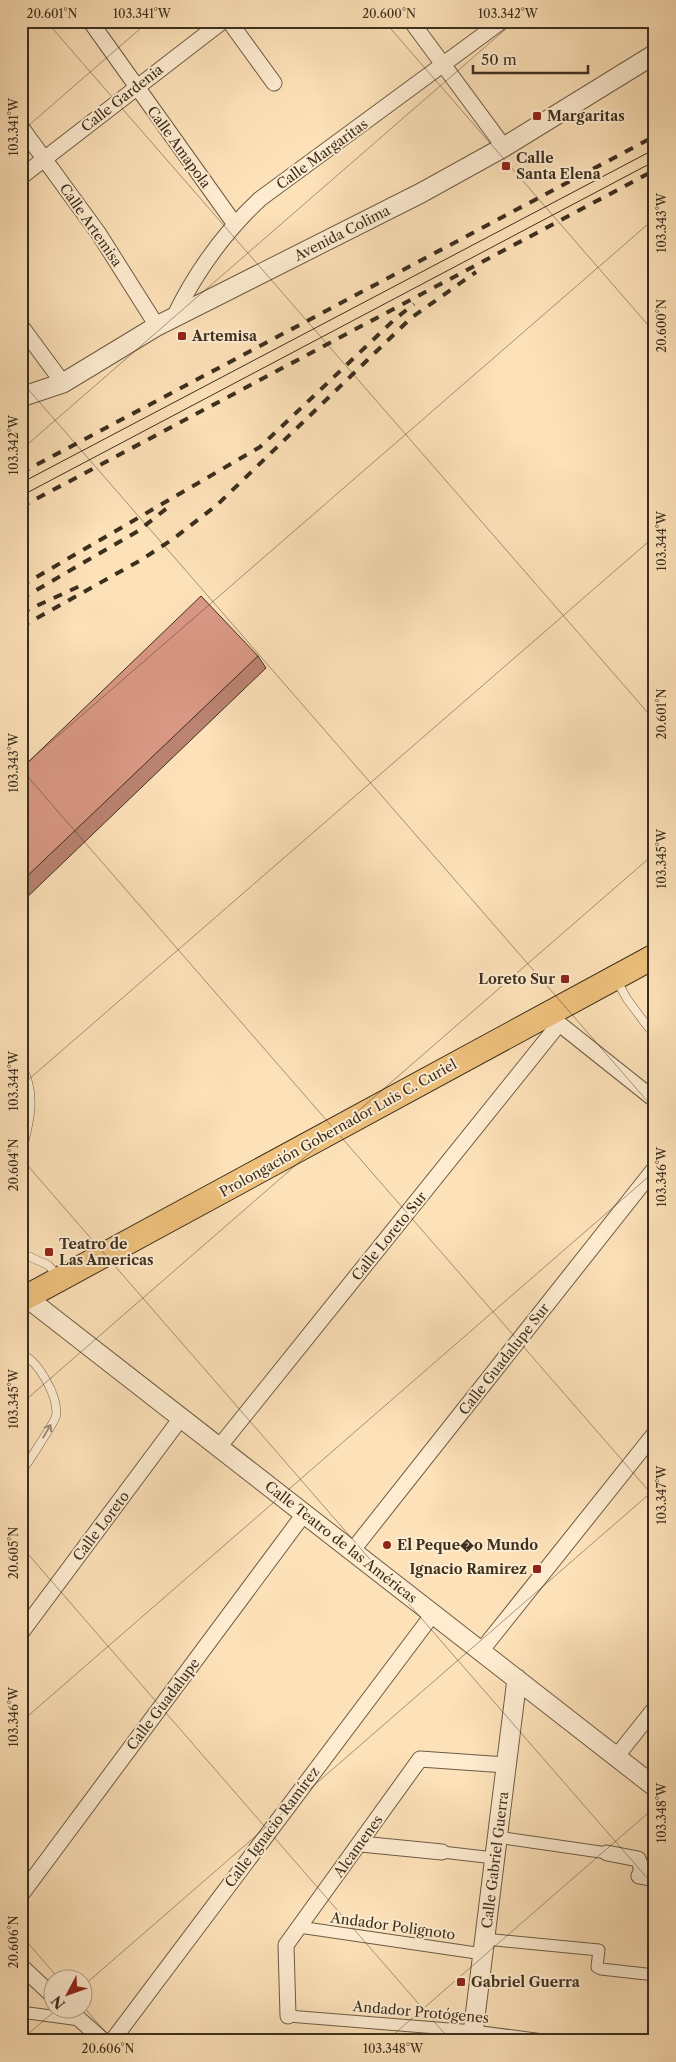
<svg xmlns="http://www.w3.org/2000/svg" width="676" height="2062" font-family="'Libre Caslon Text',serif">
	<rect width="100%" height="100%" fill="#fde1b8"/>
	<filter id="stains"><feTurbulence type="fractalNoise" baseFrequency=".004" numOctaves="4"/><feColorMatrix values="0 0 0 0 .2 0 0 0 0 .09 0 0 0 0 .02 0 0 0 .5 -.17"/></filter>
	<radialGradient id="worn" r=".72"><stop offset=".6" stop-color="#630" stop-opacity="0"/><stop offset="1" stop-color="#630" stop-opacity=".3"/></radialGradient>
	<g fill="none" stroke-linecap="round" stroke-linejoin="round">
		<defs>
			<path id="service" d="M616,979L627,999L648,1027
				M21,1066C38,1094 29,1124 21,1155
				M21,1253L48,1265L59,1277
				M21,1354C38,1360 59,1397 56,1416C54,1424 27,1463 21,1473"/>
			<path id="pedestrian" d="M497,1837L607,1853
				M442,1852L494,1858
				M299,1927L483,1954
				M485,1939L599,1950L597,1967L601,1969L655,1975
				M21,2012L80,2020
				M288,2016L474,2031L551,2041"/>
			<path id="minor" d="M90,21L234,223
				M229,21L274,83
				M411,21L504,147
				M21,127L99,234L157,326
				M21,177L223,21
				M174,317C195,273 225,232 260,199L502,21
				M21,326L63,383
				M552,1018L655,1100
				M219,1447L559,1024
				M352,1551L655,1168
				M21,1633L181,1418
				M481,1651L655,1433
				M616,1757L655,1708
				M361,1844L442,1852
				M607,1853L638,1859L642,1869L639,1876L655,1879
				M21,1895L304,1514
				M21,1966L52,1995
				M69,2010L104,2041
				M288,2016L286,1945L420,1759L506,1765
				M112,2041L433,1614"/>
			<path id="tertiary" d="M21,397L63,383L157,326L421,193L504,147L655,54
				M26,1297L655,1787
				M472,2041L517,1679"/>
			<path id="primary" d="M21,1300L655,956"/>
		</defs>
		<use href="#service" stroke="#6c5c44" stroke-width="9"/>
		<use href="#pedestrian" stroke="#6c5c44" stroke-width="13"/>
		<use href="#minor" stroke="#6c5c44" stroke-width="17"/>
		<use href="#tertiary" stroke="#6c5c44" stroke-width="21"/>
		<use href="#primary" stroke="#3c2f1e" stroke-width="26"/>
		<use href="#service" stroke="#feecd1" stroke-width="8"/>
		<use href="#pedestrian" stroke="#feecd1" stroke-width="11"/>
		<use href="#minor" stroke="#feecd1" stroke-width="15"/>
		<use href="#tertiary" stroke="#feecd1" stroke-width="19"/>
		<use href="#primary" stroke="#eec07c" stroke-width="24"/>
		<path stroke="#3c2f1e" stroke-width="1" d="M21,483L655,149
			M21,496L655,161"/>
		<path stroke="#3c2f1e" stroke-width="4" stroke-dasharray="9 9" stroke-linecap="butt" d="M21,473L655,136
			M21,507L655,170
			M21,586L260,447L395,319L414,304
			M21,599L138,531L171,505
			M21,613L80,586
			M21,627L141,560L173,539L217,505L411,318L476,272"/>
	</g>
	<path fill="#bb8372" stroke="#3c2f1e" d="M258,656L266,668L21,903V769Z"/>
	<path fill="#da9884" stroke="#3c2f1e" d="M201,596L258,656L21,882V769Z"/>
	<defs><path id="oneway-shaft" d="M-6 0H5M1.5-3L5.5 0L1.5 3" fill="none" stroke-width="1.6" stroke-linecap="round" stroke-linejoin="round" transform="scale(1.25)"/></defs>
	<use stroke="#9d8e78" href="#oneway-shaft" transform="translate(47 1431) rotate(-59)"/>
	<path fill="none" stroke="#3c2f1e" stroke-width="1" stroke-opacity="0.45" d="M46,21L655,721M384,21L655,333M21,132L149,21M21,381L655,1110M21,450L515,21M21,768L655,218M21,769L655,1498M21,1086L655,536M21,1158L655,1887M21,1404L655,853M21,1546L451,2041M21,1722L655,1171M21,1935L60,1980M82,1987L655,1489M82,2005L113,2041M21,2040L56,2010M386,2041L655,1807"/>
	<g fill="#8f2418" stroke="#feecd1" stroke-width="2">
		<rect x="532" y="111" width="10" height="10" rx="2.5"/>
		<rect x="501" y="161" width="10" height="10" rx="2.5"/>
		<rect x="177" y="331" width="10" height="10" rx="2.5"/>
		<rect x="560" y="974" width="10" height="10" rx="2.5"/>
		<rect x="44" y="1247" width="10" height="10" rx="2.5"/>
		<circle cx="387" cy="1545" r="5"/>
		<rect x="532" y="1564" width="10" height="10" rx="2.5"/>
		<rect x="456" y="1977" width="10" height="10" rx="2.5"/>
	</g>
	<g text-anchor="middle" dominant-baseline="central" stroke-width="4" stroke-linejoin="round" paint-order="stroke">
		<g font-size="14" fill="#3c2f1e" stroke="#feecd1">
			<text transform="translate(122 98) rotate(-38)">Calle Gardenia</text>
			<text transform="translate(179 147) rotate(54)">Calle Amapola</text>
			<text transform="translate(322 154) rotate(-36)">Calle Margaritas</text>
			<text transform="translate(91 225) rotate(55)">Calle Artemisa</text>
			<text transform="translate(342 233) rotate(-27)">Avenida Colima</text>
			<text transform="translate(338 1128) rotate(-29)">Prolongación Gobernador Luis C. Curiel</text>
			<text transform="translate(389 1236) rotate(-51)">Calle Loreto Sur</text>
			<text transform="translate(504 1359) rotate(-52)">Calle Guadalupe Sur</text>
			<text transform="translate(101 1526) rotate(-53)">Calle Loreto</text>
			<text transform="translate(341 1542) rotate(38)">Calle Teatro de las Américas</text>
			<text transform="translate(163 1704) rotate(-53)">Calle Guadalupe</text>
			<text transform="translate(272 1827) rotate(-53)">Calle Ignacio Ramírez</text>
			<text transform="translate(358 1846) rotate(-54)">Alcamenes</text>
			<text transform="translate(495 1860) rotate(-83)">Calle Gabriel Guerra</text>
			<text transform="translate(393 1926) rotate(8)">Andador Polignoto</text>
			<text transform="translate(421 2012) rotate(5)">Andador Protógenes</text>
		</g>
		<g font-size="14" font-weight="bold" fill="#3c2f1e" stroke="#feecd1" text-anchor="start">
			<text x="547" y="116">Margaritas</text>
			<text x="516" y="158">Calle<tspan x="516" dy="16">Santa Elena</tspan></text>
			<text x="192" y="336">Artemisa</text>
			<text x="555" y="979" text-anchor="end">Loreto Sur</text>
			<text x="59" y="1244">Teatro de<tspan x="59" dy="16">Las Americas</tspan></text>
			<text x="397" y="1545">El Peque�o Mundo</text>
			<text x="527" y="1569" text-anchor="end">Ignacio Ramirez</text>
			<text x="471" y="1982">Gabriel Guerra</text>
		</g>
	</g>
	<rect width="676" height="2062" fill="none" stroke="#fde1b8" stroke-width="55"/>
	<g transform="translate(68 1994) rotate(229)"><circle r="24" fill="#feecd1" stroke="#b0a089"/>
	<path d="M0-4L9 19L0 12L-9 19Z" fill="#8f2418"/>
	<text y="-8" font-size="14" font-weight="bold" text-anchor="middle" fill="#3c2f1e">N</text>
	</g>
	<path d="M473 65v8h115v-8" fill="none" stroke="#3c2f1e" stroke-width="2.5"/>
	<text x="481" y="65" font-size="15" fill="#3c2f1e" stroke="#feecd1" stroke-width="4" paint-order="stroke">50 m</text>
	<rect x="28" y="28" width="620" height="2006" fill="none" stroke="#3c2f1e" stroke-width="2"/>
	<g font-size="12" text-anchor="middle" fill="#3c2f1e">
		<text x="52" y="18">20.601°N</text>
		<text x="142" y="18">103.341°W</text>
		<text x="389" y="18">20.600°N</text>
		<text x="508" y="18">103.342°W</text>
		<text transform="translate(14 127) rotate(-90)" y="4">103.341°W</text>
		<text transform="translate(662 223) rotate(-90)" y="4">103.343°W</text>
		<text transform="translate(662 326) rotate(-90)" y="4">20.600°N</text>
		<text transform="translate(14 445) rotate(-90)" y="4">103.342°W</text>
		<text transform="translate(662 541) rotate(-90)" y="4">103.344°W</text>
		<text transform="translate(662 714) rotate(-90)" y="4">20.601°N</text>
		<text transform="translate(14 763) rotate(-90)" y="4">103.343°W</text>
		<text transform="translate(662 859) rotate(-90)" y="4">103.345°W</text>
		<text transform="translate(14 1081) rotate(-90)" y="4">103.344°W</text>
		<text transform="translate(14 1165) rotate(-90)" y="4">20.604°N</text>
		<text transform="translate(662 1177) rotate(-90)" y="4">103.346°W</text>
		<text transform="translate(14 1399) rotate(-90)" y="4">103.345°W</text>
		<text transform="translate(662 1495) rotate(-90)" y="4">103.347°W</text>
		<text transform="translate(14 1553) rotate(-90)" y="4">20.605°N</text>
		<text transform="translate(14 1717) rotate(-90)" y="4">103.346°W</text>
		<text transform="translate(662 1813) rotate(-90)" y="4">103.348°W</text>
		<text transform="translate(14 1942) rotate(-90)" y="4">20.606°N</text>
		<text x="108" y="2053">20.606°N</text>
		<text x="393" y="2053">103.348°W</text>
	</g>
	<rect width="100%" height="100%" filter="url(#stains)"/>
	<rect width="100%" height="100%" fill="url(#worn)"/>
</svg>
